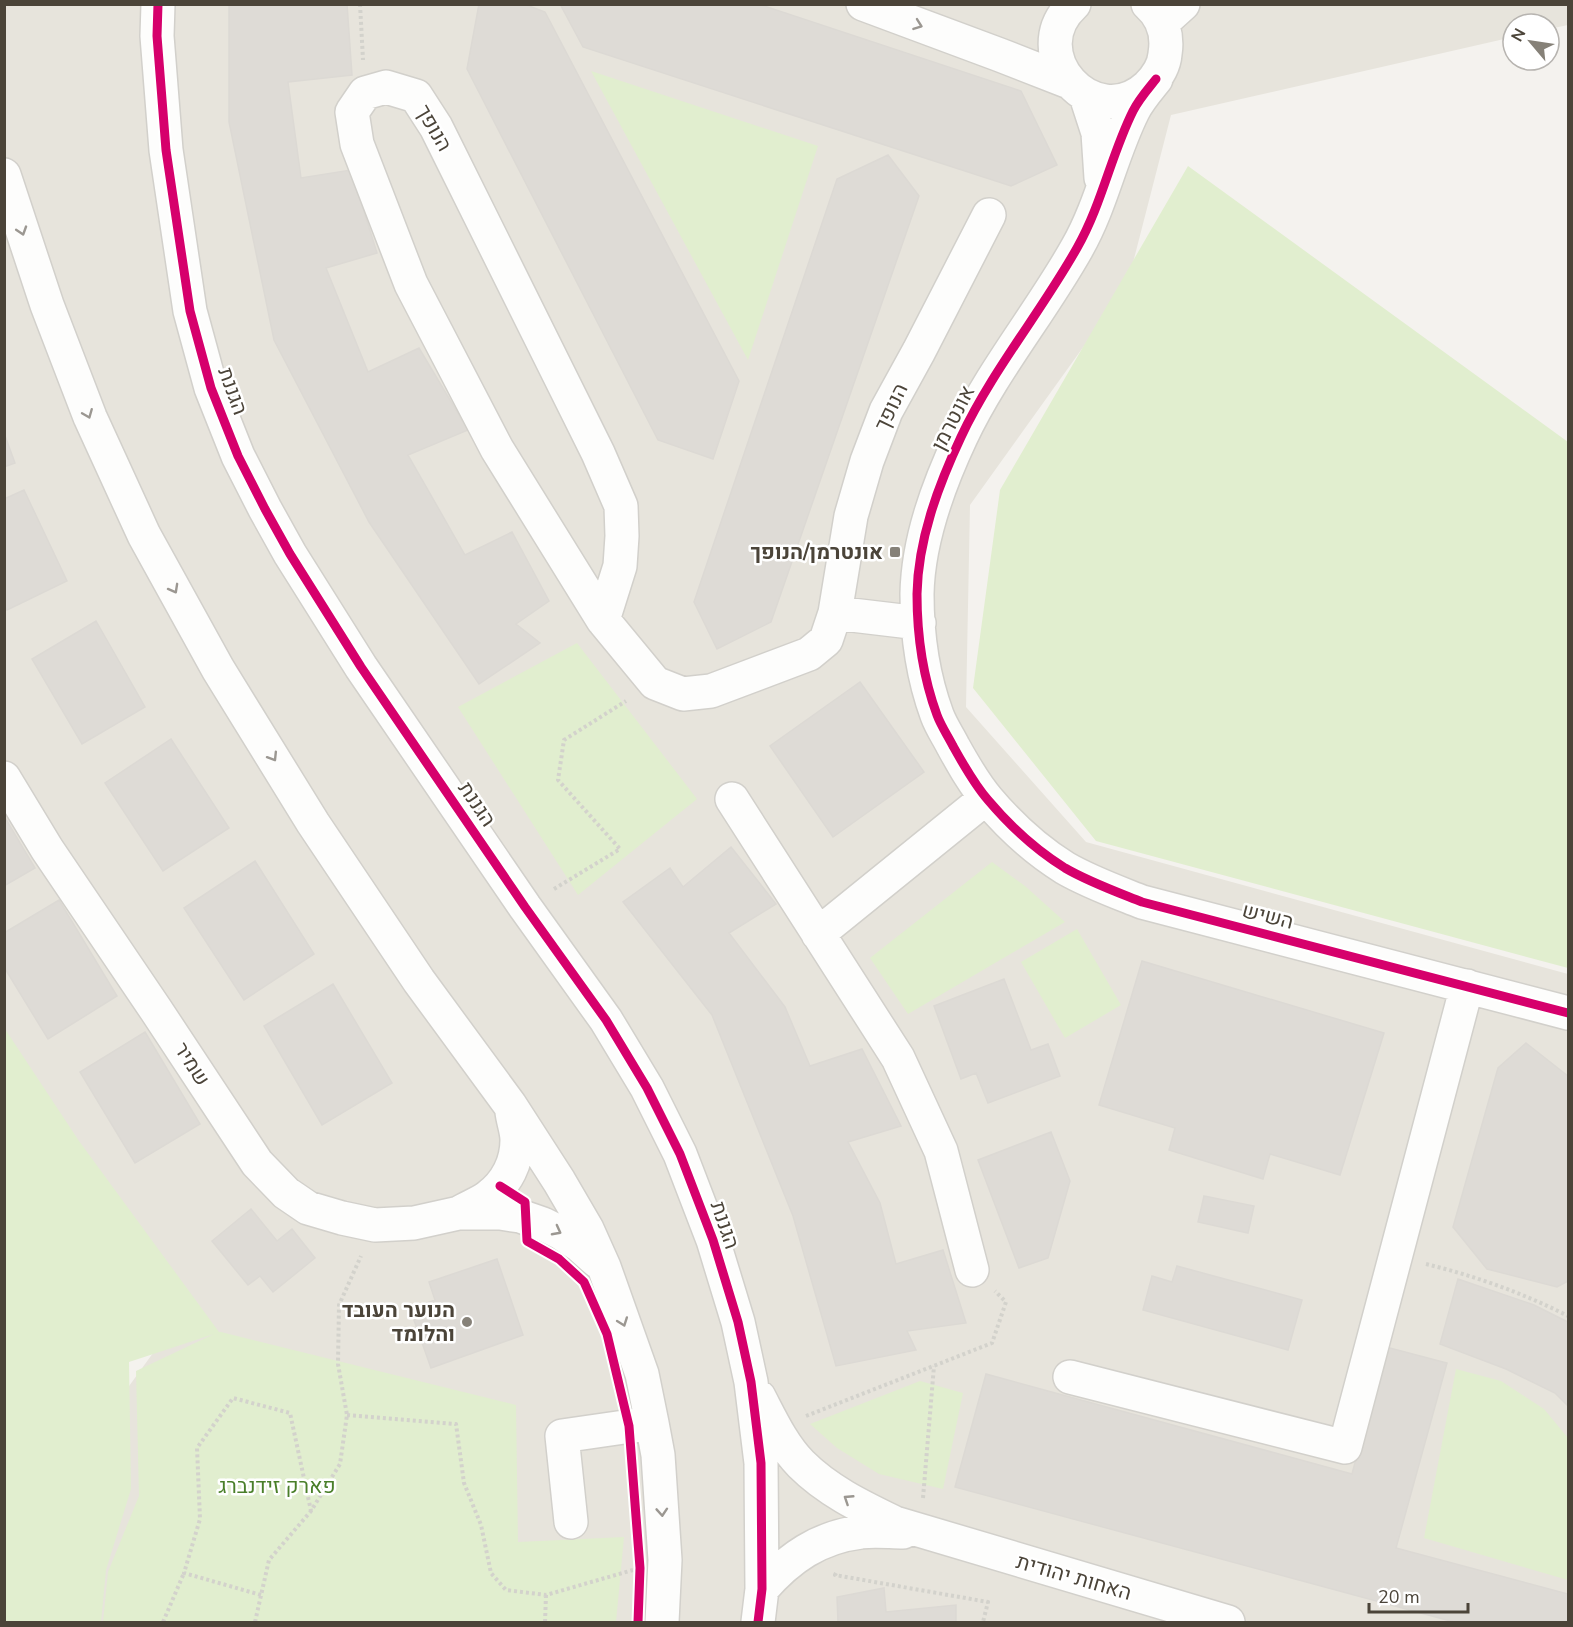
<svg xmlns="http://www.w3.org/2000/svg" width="1573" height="1627" font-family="'Nunito Sans',Heebo,sans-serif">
	<rect width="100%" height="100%" fill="#f4f2ee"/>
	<path fill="#e7e4dc" d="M5,5H1568V25L1549,29V24H1513V37L1171,115L1127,286L970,505L966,707L1086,842L1568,974V1622H5V1557L161,1342L5,1031Z"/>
	<path fill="#e1eecf" d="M591,71L818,146L748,360Z
		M1188,166L1568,442V968L1096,841L973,688L1000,490Z
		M577,643L697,799L578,895L458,707Z
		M992,862L1025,886L1065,922L908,1014L870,958Z
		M1077,929L1121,1005L1065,1038L1021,962Z
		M5,1029L79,1141L219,1332H221L516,1405L518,1542L624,1537L616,1622H103L108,1572L139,1496L136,1371L214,1334L129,1362L131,1489L106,1570L101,1622H5Z
		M1456,1369L1501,1381L1544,1409L1568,1438V1580L1424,1538Z
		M920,1381L963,1393L943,1489L879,1474L837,1448L810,1424Z"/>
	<path fill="#dedbd6" stroke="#dcd9d4" stroke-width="1.5" d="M229,4H347L352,75L288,82L301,178L351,170L377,253L326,268L368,372L419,348L468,430L408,455L465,555L512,532L549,601L516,624L540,643L479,684L369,522L274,340L229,122Z
		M479,4H524L545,12L739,381L713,459L658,440L571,271L467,69Z
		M560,4H758L1021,91L1057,165L1011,186L583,47Z
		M888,155L919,196L771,622L717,649L694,602L837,179Z
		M4,433L15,463L4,467Z
		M24,490L67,581L7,610L4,605V499Z
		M96,621L145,707L82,744L32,659Z
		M860,682L924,772L833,837L770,746Z
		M171,739L229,828L163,871L105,783Z
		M4,816L35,868L4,886Z
		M731,847L776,904L729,933L785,1007L810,1066L862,1049L901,1126L848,1142L880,1203L896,1264L943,1250L966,1323L907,1331L916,1350L836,1366L793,1216L712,1015L623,902L670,868L683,887Z
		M255,861L314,954L244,1000L184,908Z
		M59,900L117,996L48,1039L4,967V933Z
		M1142,961L1384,1033L1340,1175L1270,1154L1263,1179L1169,1150L1175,1128L1099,1105Z
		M1004,979L1031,1050L1048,1044L1060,1076L988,1103L976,1073L961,1079L934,1006Z
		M333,984L392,1083L322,1125L264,1026Z
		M145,1032L200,1124L135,1163L80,1072Z
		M1526,1043L1568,1076V1281L1557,1287L1487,1269L1453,1227L1498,1068Z
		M1051,1132L1070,1181L1048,1258L1019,1268L978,1160Z
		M1204,1196L1254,1206L1248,1233L1198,1222Z
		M251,1209L277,1241L292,1229L315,1258L273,1292L260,1276L248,1285L212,1241Z
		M497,1259L523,1335L431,1368L410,1309L435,1300L429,1282Z
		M1177,1266L1302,1300L1288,1350L1143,1310L1152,1276L1172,1282Z
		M1458,1279L1534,1305L1568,1322V1406L1555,1393L1506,1369L1440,1344Z
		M1386,1347L1447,1363L1396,1548L1568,1594V1622H1454L955,1487L986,1374L1352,1474Z
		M884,1588L886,1612L956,1605V1622H838L837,1597Z"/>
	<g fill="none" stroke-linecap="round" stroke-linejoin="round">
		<defs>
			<path id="minor" d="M158,4L157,36L166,150L190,311L211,388L238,456L265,509L290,554L361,667L525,907L606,1020L647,1088L680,1154L713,1240L738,1322L751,1382L761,1463L762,1589L758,1622
				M863,4L1000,55L1069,82
				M1074,4C1020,53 1094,136 1148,86C1157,77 1164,67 1165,54C1168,36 1163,17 1148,4
				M1162,23L1183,4
				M1156,79C1148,89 1139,99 1133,111C1111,155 1102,204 1077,248C1041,312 992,371 961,437C938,486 918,540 917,594C917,634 923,677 937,715C941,726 948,736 953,746C963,764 974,784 988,800C1010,826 1036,850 1065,868C1089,882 1117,892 1142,902L1568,1013
				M386,87L416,96L436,127L598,453L621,506L622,536L620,566L603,620L497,449L411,284L357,144L352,112L365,93Z
				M1086,96L1098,133L1101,178
				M4,175L47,305L90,417L144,535L218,669L313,823L419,981L510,1105L559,1181L587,1229L604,1267L642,1374L652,1423L658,1455L665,1560L662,1622
				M835,613L919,623
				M603,620L655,683L683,694L711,691L809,654L826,640L835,613L851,516L867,461L886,411L919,351L989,215
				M4,778L47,849L156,1010L257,1163L286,1193L308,1208L342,1218L375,1225L414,1223L459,1213H500L520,1216L543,1224L561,1233L579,1245L597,1261
				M732,799L898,1058L941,1151L972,1270
				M818,934L986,798
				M459,1213C469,1207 480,1203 488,1197C507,1183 517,1162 517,1140C517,1131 513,1121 512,1112
				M1070,1377L1345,1447L1467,986
				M759,1397C771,1420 783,1446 801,1464C828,1491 862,1507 895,1523L1228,1622
				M571,1522L562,1436L652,1423
				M762,1589C789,1558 819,1537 861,1532C875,1530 890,1532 903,1532"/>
		</defs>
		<use href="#minor" stroke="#d2d0cb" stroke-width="36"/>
		<path stroke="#d3d2cc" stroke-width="4" stroke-dasharray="3 3" stroke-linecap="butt" d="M360,4L363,60
			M554,889L620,849L558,780L564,740L626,701
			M1426,1264C1475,1276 1523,1293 1568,1316
			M347,1415L456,1424L464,1483L481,1525L491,1573L506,1590L546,1595L633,1570
			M806,1416L992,1343L1006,1302L995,1291
			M923,1498L934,1366
			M836,1573L835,1575L988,1602L983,1622
			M261,1595L184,1573L200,1519L197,1448L233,1398L290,1413L311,1511
			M163,1622L184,1573
			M255,1622L269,1560L311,1511L340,1464L347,1415L338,1364L339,1305L361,1256
			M545,1622L546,1595"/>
		<use href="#minor" stroke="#fdfdfc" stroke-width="33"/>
		<defs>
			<path id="cycleway" d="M158,4L157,36L166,150L190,311L211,388L238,456L265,509L290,554L361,667L525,907L606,1020L647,1088L680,1154L713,1240L738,1322L751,1382L761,1463L762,1589L758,1622
				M1156,79C1148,89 1139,99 1133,111C1111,155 1102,204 1077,248C1041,312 992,371 961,437C938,486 918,540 917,594C917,634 923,677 937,715C941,726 948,736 953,746C963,764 974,784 988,800C1010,826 1036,850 1065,868C1089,882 1117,892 1142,902L1568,1013
				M500,1186L525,1202L527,1241L559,1259L584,1282L607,1334L629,1426L640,1568L638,1622"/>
		</defs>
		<use href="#cycleway" stroke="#fff" stroke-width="13"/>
		<use href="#cycleway" stroke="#d6006c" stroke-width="9"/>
	</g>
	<defs><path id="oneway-chevron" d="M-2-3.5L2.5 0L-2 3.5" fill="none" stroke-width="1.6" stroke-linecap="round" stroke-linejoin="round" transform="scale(1.5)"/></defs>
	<g stroke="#9b9791">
		<use href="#oneway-chevron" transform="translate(918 25) rotate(20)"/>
		<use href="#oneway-chevron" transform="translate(22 231) rotate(72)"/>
		<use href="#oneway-chevron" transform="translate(88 414) rotate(68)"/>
		<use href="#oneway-chevron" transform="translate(174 589) rotate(61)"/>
		<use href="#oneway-chevron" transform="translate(273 757) rotate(58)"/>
		<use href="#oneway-chevron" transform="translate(557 1231) rotate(28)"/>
		<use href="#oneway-chevron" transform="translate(623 1322) rotate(70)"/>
		<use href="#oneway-chevron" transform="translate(848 1499) rotate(-147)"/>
		<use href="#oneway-chevron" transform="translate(662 1512) rotate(86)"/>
	</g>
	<g fill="#868178" stroke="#fff" stroke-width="2">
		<rect x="889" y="546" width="12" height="12" rx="3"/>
		<circle cx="467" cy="1322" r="6"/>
	</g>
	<g text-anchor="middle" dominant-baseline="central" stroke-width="5" stroke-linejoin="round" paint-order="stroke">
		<g font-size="21" fill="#4b4439" stroke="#fff">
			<text transform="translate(434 128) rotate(60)">הנופך</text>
			<text transform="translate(233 391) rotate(70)">הגננת</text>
			<text transform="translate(891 407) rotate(-64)">הנופך</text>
			<text transform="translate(953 418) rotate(-63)">אונטרמן</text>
			<text transform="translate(477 804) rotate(56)">הגננת</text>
			<text transform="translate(1268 916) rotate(14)">השיש</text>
			<text transform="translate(192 1064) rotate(57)">שמיר</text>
			<text transform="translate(725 1225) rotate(71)">הגננת</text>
			<text transform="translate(1074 1577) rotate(16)">האחות יהודית</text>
		</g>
		<g font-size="21" font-weight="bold" fill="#4b4439" stroke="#fff" text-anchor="end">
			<text x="883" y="552">אונטרמן/הנופך</text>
			<text x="455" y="1310">הנוער העובד<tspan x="455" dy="24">והלומד</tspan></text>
		</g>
		<g font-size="21" fill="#4a7f2a" stroke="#fff">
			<text x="277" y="1486">פארק זידנברג</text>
		</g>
	</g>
	<rect width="1573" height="1627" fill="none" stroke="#4b4439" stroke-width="12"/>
	<g transform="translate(1531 42) rotate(299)"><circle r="28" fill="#ffffff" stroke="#b7b4b0" stroke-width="1.5"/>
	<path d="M0-4.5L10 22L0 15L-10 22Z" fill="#868178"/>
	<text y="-9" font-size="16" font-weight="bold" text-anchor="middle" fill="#4b4439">N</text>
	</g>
	<path d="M1369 1603v9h99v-9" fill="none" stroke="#4b4439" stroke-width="3"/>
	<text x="1378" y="1603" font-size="18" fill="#4b4439" stroke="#ffffff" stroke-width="4.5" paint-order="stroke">20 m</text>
</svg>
